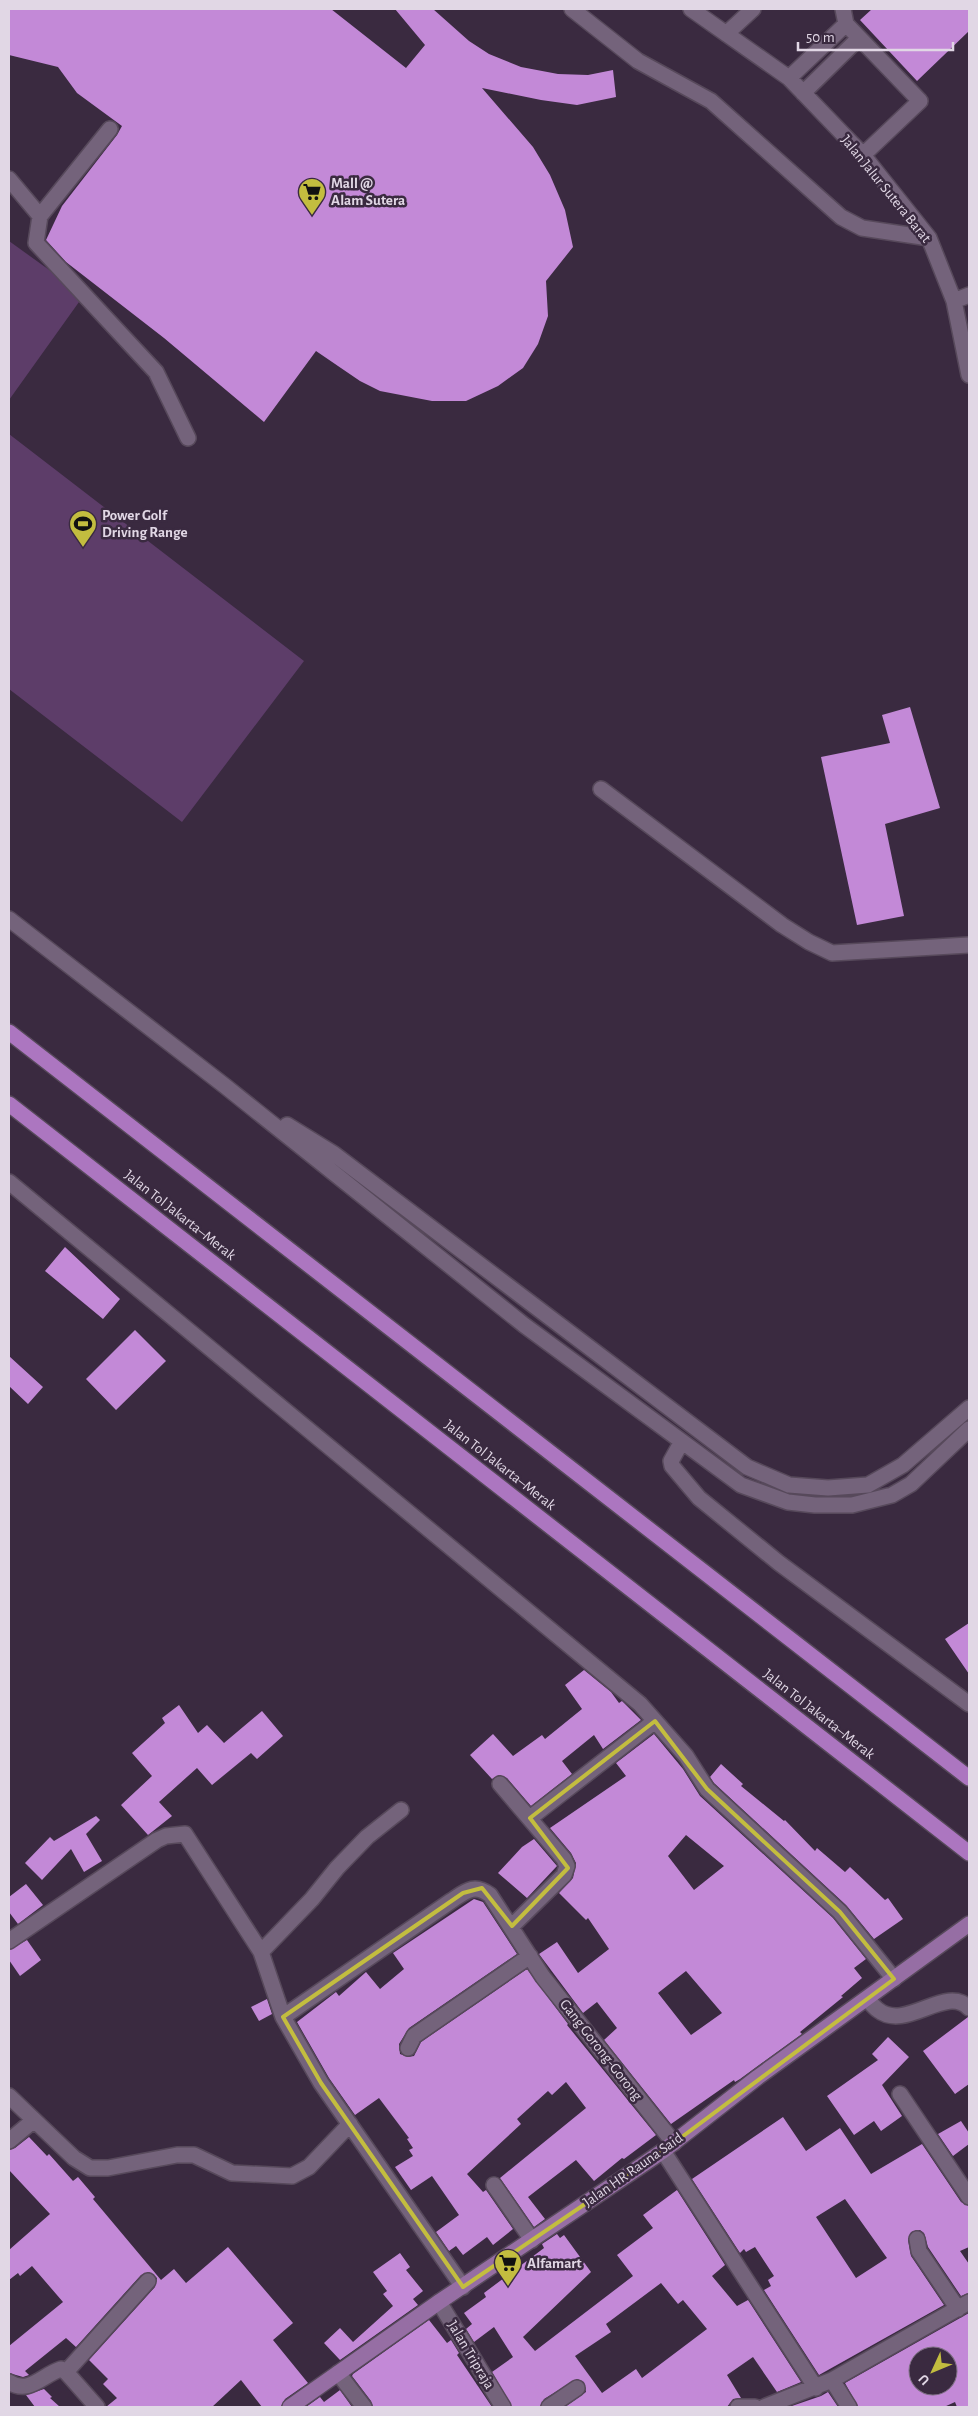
<svg xmlns="http://www.w3.org/2000/svg" width="978" height="2416" font-family="'Alegreya Sans',sans-serif">
	<rect width="100%" height="100%" fill="#3a2a40"/>
	<path fill="#5d3d69" d="M9,241L84,295L9,400Z
		M9,434L304,661L182,822L9,689Z"/>
	<path fill="#c389d7" fill-rule="evenodd" d="M9,9H331L406,68L425,45L395,9H433L469,41L489,54L521,67L558,74L588,75L613,70L616,97L577,105L541,100L482,88L533,147L550,175L565,210L573,247L546,281L548,316L538,344L523,368L498,386L466,401H432L380,391L360,381L316,351L264,422L164,338L66,262L46,240L62,206L117,135L122,126L77,93L58,67L9,55Z
		M872,9H969V31L917,81L860,20Z
		M910,707L940,808L885,824L904,916L857,925L821,757L890,743L882,715Z
		M65,1247L120,1299L103,1319L45,1271Z
		M135,1330L166,1361L116,1410L86,1379Z
		M9,1356L43,1387L28,1404L9,1386Z
		M969,1623V1674L945,1639Z
		M584,1670L611,1692L619,1703L622,1701L641,1720L603,1749L594,1735L562,1761L572,1774L531,1806L507,1778L499,1775L492,1779L470,1755L493,1734L513,1756L542,1735L545,1739L582,1709L565,1685Z
		M179,1705L198,1733L207,1725L224,1743L262,1711L283,1736L257,1759L251,1753L212,1785L197,1768L159,1802L172,1816L148,1835L121,1805L152,1776L132,1753L165,1723L162,1718Z
		M654,1734L683,1769L700,1796L833,1918L866,1959L854,1968L862,1978L841,1996L843,1997L800,2032L802,2034L740,2079L735,2082L734,2080L671,2124L604,2040L617,2028L597,2002L583,2013L539,1954L557,1942L578,1973L609,1949L588,1918L586,1920L559,1893L573,1878L576,1863L571,1853L550,1828L626,1776L616,1763ZM686,1835L724,1866L694,1890L668,1856ZM686,1971L722,2013L691,2035L658,1993Z
		M721,1764L743,1784L741,1786L784,1821L785,1820L815,1851L817,1848L845,1872L850,1867L885,1900L888,1898L903,1919L874,1939L846,1905L714,1783L710,1777Z
		M96,1816L100,1820L86,1834L102,1861L84,1872L71,1849L42,1880L25,1863L50,1837L54,1841Z
		M534,1839L557,1866L527,1898L498,1873L522,1847Z
		M26,1884L43,1905L18,1924L9,1912V1897Z
		M474,1899L483,1902L517,1954L409,2028L399,2044L400,2054L408,2057L414,2056L421,2042L527,1969L568,2024L567,2025L656,2135L624,2159L622,2158L594,2181L576,2160L528,2197L545,2219L534,2227L500,2178L586,2108L566,2082L552,2095L548,2091L517,2119L521,2124L467,2174L483,2192L486,2190L513,2229L493,2245L487,2237L463,2255L456,2246L449,2251L436,2232L459,2215L432,2176L411,2190L395,2167L413,2156L409,2150L413,2148L407,2139L409,2138L379,2098L355,2115L329,2078L297,2022L336,1992L339,1996L366,1972L380,1989L404,1969L393,1953Z
		M27,1940L41,1960L20,1976L9,1960V1950Z
		M267,1999L272,2014L259,2021L251,2007Z
		M968,2017L969,2084L955,2094L923,2051Z
		M888,2037L909,2057L882,2085L902,2116L881,2131L874,2121L854,2135L827,2096L878,2060L872,2054Z
		M783,2117L806,2151L840,2128L871,2174L922,2144L961,2202L969,2206V2247L960,2251L969,2264V2293L961,2296L928,2247L924,2233L920,2230L911,2232L908,2240L911,2256L944,2305L819,2375L764,2290L771,2286L768,2280L774,2276L755,2247L746,2252L744,2249L740,2253L692,2179ZM845,2199L887,2258L856,2278L816,2217Z
		M961,2121L969,2133V2144L953,2156L938,2134Z
		M29,2137L47,2156L49,2154L73,2181L78,2177L95,2197L93,2199L161,2280L174,2269L186,2283L228,2247L293,2323L273,2340L308,2383L285,2399L281,2407H262L241,2380L212,2407H106L117,2398L103,2384L108,2379L89,2360L155,2287L157,2278L149,2272L141,2275L76,2347L66,2338L25,2371L29,2375L23,2377L9,2373V2346L63,2302L32,2266L20,2276L18,2273L9,2280V2250L50,2214L9,2170V2150L15,2148Z
		M677,2190L725,2265L712,2276L737,2306L748,2300L801,2382L777,2392L753,2357L727,2375L741,2398L733,2399L727,2407H565L586,2392L584,2382L577,2379L544,2399L540,2407H512L492,2372L513,2357L494,2327L474,2342L466,2329L472,2324L464,2313L486,2297L484,2293L544,2248L542,2244L557,2234L560,2238L564,2235L591,2272L523,2337L535,2351L633,2276L617,2255L653,2228L643,2215ZM661,2283L678,2304L683,2300L707,2329L642,2378L636,2369L602,2393L575,2356L611,2332L606,2324Z
		M400,2253L410,2267L406,2270L423,2291L413,2299L418,2305L340,2360L324,2343L340,2328L353,2342L393,2306L383,2294L387,2291L373,2272Z
		M969,2313V2407H957L955,2402L944,2407H858L845,2383ZM918,2356H948V2386H918Z
		M429,2320L447,2343L451,2340L459,2353L457,2355L492,2407H373L371,2401L352,2376L353,2374Z
		M44,2389L52,2397L50,2398L60,2407H35L26,2395Z
		M340,2390L352,2407H306L320,2397L324,2402Z
		M828,2392L838,2407H789L821,2396Z"/>
	<g fill="none" stroke-linecap="round" stroke-linejoin="round">
		<defs>
			<path id="minor" d="M572,9L638,61L711,101L841,217L862,228L929,238
				M691,9L789,78L863,155L929,238L954,301L969,375
				M843,9L846,24L920,101L863,155
				M726,34L753,9
				M789,78L846,24
				M803,93L859,38
				M9,179L40,216L36,243L156,372L188,438
				M40,216L110,129
				M954,301L969,295
				M601,789L782,925L809,942L832,953L969,945
				M9,919L225,1086L524,1325L741,1485L788,1502L815,1505H852L892,1495L911,1484L969,1429
				M287,1125L334,1154L747,1467L789,1485L828,1488L868,1485L903,1465L969,1408
				M9,1182L640,1704L686,1756L707,1789L840,1912L894,1979
				M681,1443L671,1461L672,1466L699,1498L779,1563L969,1704
				M500,1784L564,1859L567,1866L564,1875L512,1926
				M530,1818L655,1721
				M9,1941L157,1840L166,1836L185,1834L261,1952L283,2017
				M261,1952L312,1899L337,1868L367,1837L401,1810
				M867,1999C871,2003 874,2007 878,2010C906,2032 946,1984 969,2008
				M408,2048L414,2036L530,1956
				M900,2094L969,2197
				M9,2096L74,2158L90,2168H108L177,2155H194L232,2173L292,2176L309,2167L350,2124
				M9,2141L34,2120
				M663,2151L816,2388
				M494,2185L532,2240
				M917,2239L919,2251L958,2309
				M463,2287L321,2083L283,2017L451,1901C466,1891 474,1883 490,1895L543,1977L674,2143
				M439,2302L503,2407
				M66,2372L148,2281
				M338,2373L364,2407
				M832,2380L849,2407
				M9,2382C29,2395 42,2375 61,2369L66,2372L97,2407
				M549,2407L577,2388
				M738,2407H755
				M764,2407L832,2380L969,2302"/>
			<path id="major" d="M290,2407L439,2302L663,2151L758,2077L969,1924"/>
			<path id="highway" d="M9,1032L969,1778
				M9,1104L969,1853"/>
		</defs>
		<use href="#minor" stroke="#57495b" stroke-width="18"/>
		<use href="#major" stroke="#57495b" stroke-width="18"/>
		<use href="#highway" stroke="#57495b" stroke-width="18"/>
		<use href="#minor" stroke="#74637b" stroke-width="15"/>
		<use href="#major" stroke="#966ea4" stroke-width="15"/>
		<use href="#highway" stroke="#ac76c0" stroke-width="15"/>
	</g>
	<path fill="none" stroke="#c3bd3f" stroke-width="4" stroke-linejoin="round" d="M655,1721L707,1789L840,1912L894,1979L663,2151L463,2287L321,2083L283,2017L463,1893L482,1888L512,1926L568,1868L530,1818Z"/>
	<defs>
		<symbol id="supermarket-pin" viewBox="-11 -11 22 30"><path d="M0 17L-7.5 6A9.5 9.5 0 1 1 7.5 6Z" fill="#c3bd3f" stroke="#3a2a40"/><path d="M-6-5.5h2.5l.6 2H6L4.5 2H-2.5L-4.4-4H-6ZM-1.5 3.2a1.3 1.3 0 1 0 .1 0ZM3 3.2a1.3 1.3 0 1 0 .1 0Z" fill="#111"/></symbol>
		<symbol id="stadium-pin" viewBox="-11 -11 22 30"><path d="M0 17L-7.5 6A9.5 9.5 0 1 1 7.5 6Z" fill="#c3bd3f" stroke="#3a2a40"/><path d="M0-5a6.5 5 0 1 0 0 10a6.5 5 0 1 0 0-10ZM-3.5-1.8h7v3.6h-7Z" fill="#111"/></symbol>
	</defs>
	<g fill-rule="evenodd">
		<use href="#supermarket-pin" x="296" y="176" width="32" height="43"/>
		<use href="#stadium-pin" x="67" y="508" width="32" height="43"/>
		<use href="#supermarket-pin" x="492" y="2247" width="32" height="43"/>
	</g>
	<g text-anchor="middle" dominant-baseline="central" stroke-width="5" stroke-linejoin="round" paint-order="stroke">
		<g font-size="15" font-weight="bold" fill="#e1d7e5" stroke="#3a2a40" text-anchor="start">
			<text x="331" y="183">Mall @<tspan x="331" dy="17">Alam Sutera</tspan></text>
			<text x="102" y="515">Power Golf<tspan x="102" dy="17">Driving Range</tspan></text>
			<text x="527" y="2263">Alfamart</text>
		</g>
		<g font-size="15" fill="#e1d7e5" stroke="#3a2a40">
			<text transform="translate(886 189) rotate(51)">Jalan Jalur Sutera Barat</text>
			<text transform="translate(180 1215) rotate(38)">Jalan Tol Jakarta–Merak</text>
			<text transform="translate(500 1465) rotate(38)">Jalan Tol Jakarta–Merak</text>
			<text transform="translate(819 1714) rotate(38)">Jalan Tol Jakarta–Merak</text>
			<text transform="translate(601 2050) rotate(52)">Gang Gorong-Gorong</text>
			<text transform="translate(633 2170) rotate(-35)">Jalan HR Rauna Said</text>
			<text transform="translate(471 2355) rotate(59)">Jalan Tripraja</text>
		</g>
	</g>
	<rect width="978" height="2416" fill="none" stroke="#e1d7e5" stroke-width="20"/>
	<g transform="translate(933 2371) rotate(226)"><circle r="24" fill="#3a2a40" stroke="#7d6f82"/>
	<path d="M0-4L9 19L0 12L-9 19Z" fill="#c3bd3f"/>
	<text y="-8" font-size="14" font-weight="bold" text-anchor="middle" fill="#e1d7e5">U</text>
	</g>
	<path d="M798 42v8h155v-8" fill="none" stroke="#e1d7e5" stroke-width="2.5"/>
	<text x="806" y="42" font-size="15" fill="#e1d7e5" stroke="#3a2a40" stroke-width="4" paint-order="stroke">50 m</text>
</svg>
